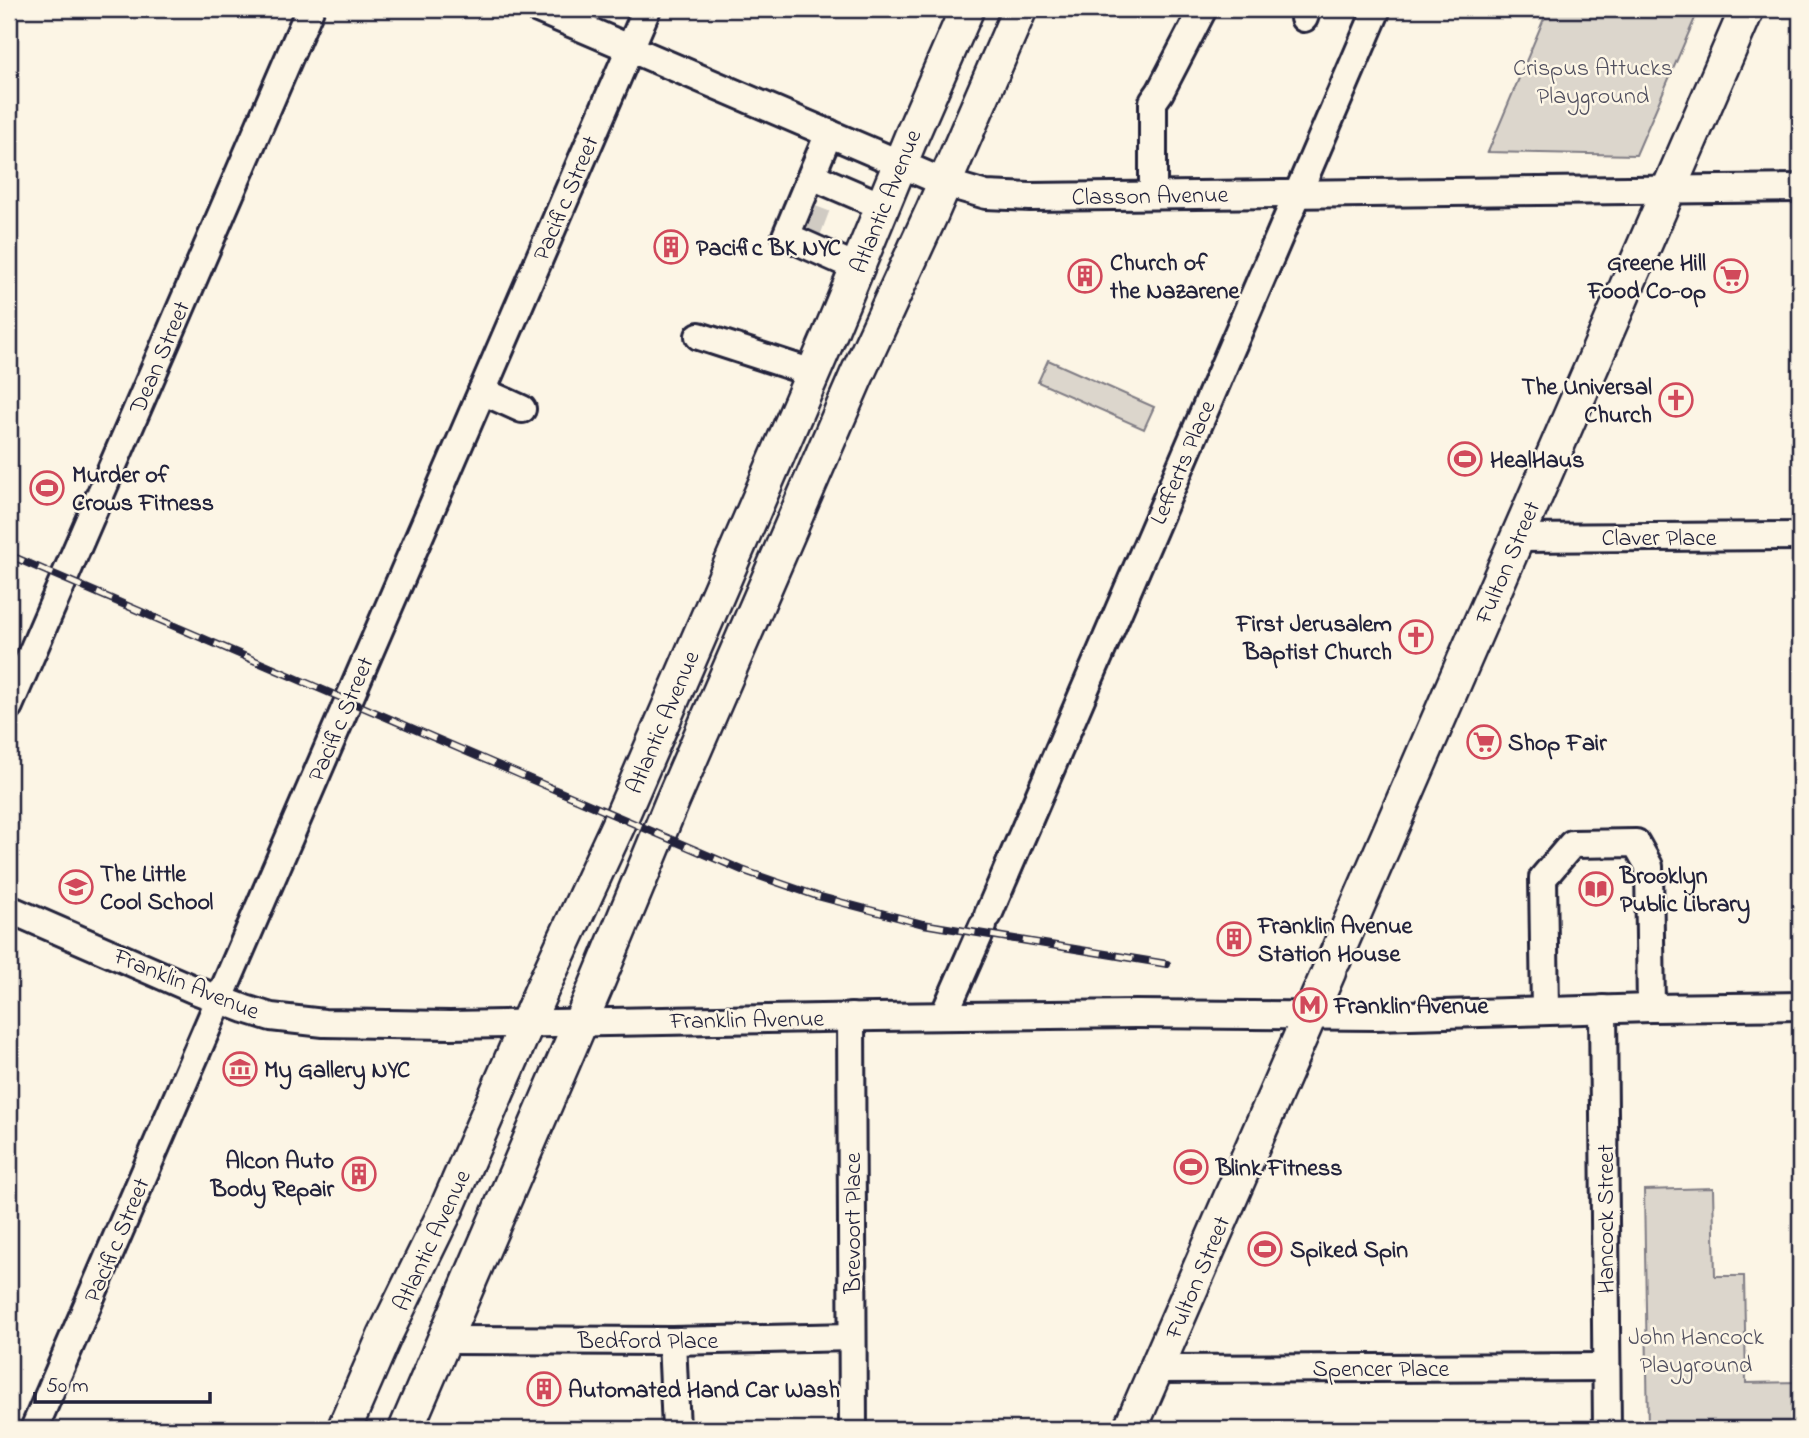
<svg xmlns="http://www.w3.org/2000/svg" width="1809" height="1438" font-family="'Indie Flower',sans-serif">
  <rect width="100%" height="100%" fill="#fcf5e5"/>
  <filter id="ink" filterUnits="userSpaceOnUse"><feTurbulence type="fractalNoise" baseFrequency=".0143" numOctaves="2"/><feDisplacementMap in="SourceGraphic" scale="14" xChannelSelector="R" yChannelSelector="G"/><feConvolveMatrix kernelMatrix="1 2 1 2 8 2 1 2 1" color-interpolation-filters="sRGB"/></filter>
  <g filter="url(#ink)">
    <!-- green -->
    <g fill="#dcd6cc" stroke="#7f7c84" stroke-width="2">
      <path d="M1548,9H1699L1636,155L1488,152Z"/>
      <path d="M1048,360L1154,407L1144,429L1038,382Z"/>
      <path d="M1713,1188L1715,1276H1744L1746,1383L1800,1382V1429H1648L1644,1190Z"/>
    </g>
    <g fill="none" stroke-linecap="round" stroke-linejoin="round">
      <!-- minor-tunnel -->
      <path stroke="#d0cbc3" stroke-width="26" stroke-dasharray="26 13" stroke-linecap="butt" d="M808,231L823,191"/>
      <defs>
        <g id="minor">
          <path d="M538,9L945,183L986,195L1030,197L1800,188"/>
          <path d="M1304,18L1307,9"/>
          <path d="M829,133L786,236L858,268"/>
          <path d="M812,176L882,206"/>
          <path d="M1153,195V102L1160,92L1203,9"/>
          <path d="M699,336L813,373"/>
          <path d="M482,391L522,409"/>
          <path d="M1517,538L1800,536"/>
          <path d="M9,706L310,9"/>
          <path d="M9,909L195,990L245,1009L271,1017L324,1023L450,1025L875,1017L1136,1014L1374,1016L1651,1008L1800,1006"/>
          <path d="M988,915L1377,9"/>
          <path d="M1603,1009L1607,1429"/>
          <path d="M1545,1010L1543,878L1572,844L1636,843L1649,866L1651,1008"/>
          <path d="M944,1015L983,926"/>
          <path d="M851,1017L853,1429"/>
          <path d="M444,1340L672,1341L852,1337"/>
          <path d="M672,1341L676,1429"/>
          <path d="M1157,1369L1606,1367"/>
          <path d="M34,1429L647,9"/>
        </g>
        <g id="major">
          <path d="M1334,960L1747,9"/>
          <path d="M344,1429L385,1335L446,1210L542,989L618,825L827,341L912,135L967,9"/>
          <path d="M406,1429L596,986L672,802L856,377L932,212L1020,9"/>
          <path d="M1130,1429L1329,971"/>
        </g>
      </defs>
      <!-- minor casing -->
      <use href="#minor" stroke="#22223b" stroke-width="32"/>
      <!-- major casing -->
      <use href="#major" stroke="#22223b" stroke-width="38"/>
      <!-- minor -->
      <use href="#minor" stroke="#fcf5e5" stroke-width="26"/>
      <!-- major -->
      <use href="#major" stroke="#fcf5e5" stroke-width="33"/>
      <defs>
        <path id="rail" d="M9,555L742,870L817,896L923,924L1167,964"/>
      </defs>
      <!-- rail casing -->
      <use href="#rail" stroke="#22223b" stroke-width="8"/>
      <!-- rail -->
      <use href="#rail" stroke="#fcf5e5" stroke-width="5" stroke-dasharray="16" stroke-linecap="butt"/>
    </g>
  </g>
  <!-- icons -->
  <defs>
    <symbol id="building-ring" viewBox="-11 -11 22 22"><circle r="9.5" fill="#fcf5e5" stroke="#d1495b" stroke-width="1.5"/><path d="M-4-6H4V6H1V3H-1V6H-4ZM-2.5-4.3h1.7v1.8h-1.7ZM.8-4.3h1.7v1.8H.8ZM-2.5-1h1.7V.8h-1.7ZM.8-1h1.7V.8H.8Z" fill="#d1495b"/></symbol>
    <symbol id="supermarket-ring" viewBox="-11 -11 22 22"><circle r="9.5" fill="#fcf5e5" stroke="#d1495b" stroke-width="1.5"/><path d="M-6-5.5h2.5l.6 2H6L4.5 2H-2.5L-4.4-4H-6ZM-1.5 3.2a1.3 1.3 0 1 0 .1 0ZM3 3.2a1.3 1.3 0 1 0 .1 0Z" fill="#d1495b"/></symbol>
    <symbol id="church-ring" viewBox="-11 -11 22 22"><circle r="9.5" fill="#fcf5e5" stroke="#d1495b" stroke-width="1.5"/><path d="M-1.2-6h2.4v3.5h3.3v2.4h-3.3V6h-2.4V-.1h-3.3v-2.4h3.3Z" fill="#d1495b"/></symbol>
    <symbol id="stadium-ring" viewBox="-11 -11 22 22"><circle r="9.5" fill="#fcf5e5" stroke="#d1495b" stroke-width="1.5"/><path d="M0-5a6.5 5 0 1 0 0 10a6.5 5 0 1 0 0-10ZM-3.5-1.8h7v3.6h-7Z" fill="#d1495b"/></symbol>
    <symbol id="school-ring" viewBox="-11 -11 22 22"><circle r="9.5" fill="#fcf5e5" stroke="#d1495b" stroke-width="1.5"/><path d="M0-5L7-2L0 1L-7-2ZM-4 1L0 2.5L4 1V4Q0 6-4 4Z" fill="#d1495b"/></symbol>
    <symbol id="library-ring" viewBox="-11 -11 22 22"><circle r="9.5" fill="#fcf5e5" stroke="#d1495b" stroke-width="1.5"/><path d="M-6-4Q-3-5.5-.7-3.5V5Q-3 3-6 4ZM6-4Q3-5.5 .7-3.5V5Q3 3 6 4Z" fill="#d1495b"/></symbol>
    <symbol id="metro-ring" viewBox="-11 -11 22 22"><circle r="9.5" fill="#fcf5e5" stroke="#d1495b" stroke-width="1.5"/><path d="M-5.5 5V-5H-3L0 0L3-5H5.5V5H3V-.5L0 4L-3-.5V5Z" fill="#d1495b"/></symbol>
    <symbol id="museum-ring" viewBox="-11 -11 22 22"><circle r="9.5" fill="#fcf5e5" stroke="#d1495b" stroke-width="1.5"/><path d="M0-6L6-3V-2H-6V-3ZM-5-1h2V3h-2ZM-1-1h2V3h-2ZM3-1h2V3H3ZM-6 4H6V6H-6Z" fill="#d1495b"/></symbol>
  </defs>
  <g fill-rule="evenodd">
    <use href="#building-ring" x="652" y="228" width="38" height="38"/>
    <use href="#building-ring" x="1066" y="257" width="38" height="38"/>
    <use href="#supermarket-ring" x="1712" y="257" width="38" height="38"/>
    <use href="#church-ring" x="1657" y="381" width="38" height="38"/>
    <use href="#stadium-ring" x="1446" y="440" width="38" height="38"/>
    <use href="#stadium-ring" x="28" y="469" width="38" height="38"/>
    <use href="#church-ring" x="1397" y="618" width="38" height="38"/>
    <use href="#supermarket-ring" x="1465" y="723" width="38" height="38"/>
    <use href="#school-ring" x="57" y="868" width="38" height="38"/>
    <use href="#library-ring" x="1577" y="870" width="38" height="38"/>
    <use href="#building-ring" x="1215" y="920" width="38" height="38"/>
    <use href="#metro-ring" x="1291" y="986" width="38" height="38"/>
    <use href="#museum-ring" x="221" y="1050" width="38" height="38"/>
    <use href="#stadium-ring" x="1172" y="1148" width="38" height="38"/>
    <use href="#building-ring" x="340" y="1155" width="38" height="38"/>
    <use href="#stadium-ring" x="1246" y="1230" width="38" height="38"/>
    <use href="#building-ring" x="525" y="1370" width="38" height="38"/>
  </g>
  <g text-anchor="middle" stroke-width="5" stroke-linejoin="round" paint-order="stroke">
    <!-- park labels -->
    <g font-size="24" fill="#504f5f" stroke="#fcf5e5">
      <text x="1593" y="75">Crispus Attucks<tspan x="1593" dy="28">Playground</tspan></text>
      <text x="1696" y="1344">John Hancock<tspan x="1696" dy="28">Playground</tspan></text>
    </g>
    <!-- street labels -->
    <g font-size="24" fill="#22223b" stroke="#fcf5e5">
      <text transform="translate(1150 195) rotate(-1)" y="8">Classon Avenue</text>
      <text transform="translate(565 198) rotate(-67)" y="8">Pacific Street</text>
      <text transform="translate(885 201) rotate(-68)" y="8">Atlantic Avenue</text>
      <text transform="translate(159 357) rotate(-67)" y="8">Dean Street</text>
      <text transform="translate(1182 462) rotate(-67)" y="8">Lefferts Place</text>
      <text x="1659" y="545">Claver Place</text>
      <text transform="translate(1507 562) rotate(-67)" y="8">Fulton Street</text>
      <text transform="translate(340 719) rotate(-67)" y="8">Pacific Street</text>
      <text transform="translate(662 722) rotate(-67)" y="8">Atlantic Avenue</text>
      <text transform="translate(187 983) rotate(22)" y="8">Franklin Avenue</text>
      <text transform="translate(747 1019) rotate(-1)" y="8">Franklin Avenue</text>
      <text transform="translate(1605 1219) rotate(-90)" y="8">Hancock Street</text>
      <text transform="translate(852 1223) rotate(-90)" y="8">Brevoort Place</text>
      <text transform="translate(116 1240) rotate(-67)" y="8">Pacific Street</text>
      <text transform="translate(431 1240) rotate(-65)" y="8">Atlantic Avenue</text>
      <text transform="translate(1197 1277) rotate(-67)" y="8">Fulton Street</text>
      <text x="648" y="1348">Bedford Place</text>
      <text x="1381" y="1376">Spencer Place</text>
    </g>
    <!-- poi labels -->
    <g font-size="24" font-weight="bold" fill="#22223b" stroke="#fcf5e5" text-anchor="start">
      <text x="696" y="255">Pacific BK NYC</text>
      <text x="1110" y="270">Church of<tspan x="1110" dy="28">the Nazarene</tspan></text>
      <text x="1706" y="270" text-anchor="end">Greene Hill<tspan x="1706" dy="28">Food Co-op</tspan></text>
      <text x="1652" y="394" text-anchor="end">The Universal<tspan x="1652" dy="28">Church</tspan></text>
      <text x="1490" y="467">HealHaus</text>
      <text x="72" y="482">Murder of<tspan x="72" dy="28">Crows Fitness</tspan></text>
      <text x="1392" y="631" text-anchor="end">First Jerusalem<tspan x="1392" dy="28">Baptist Church</tspan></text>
      <text x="1508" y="750">Shop Fair</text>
      <text x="100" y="881">The Little<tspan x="100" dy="28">Cool School</tspan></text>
      <text x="1620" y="883">Brooklyn<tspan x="1620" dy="28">Public Library</tspan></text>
      <text x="1258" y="933">Franklin Avenue<tspan x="1258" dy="28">Station House</tspan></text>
      <text x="1334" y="1013">Franklin Avenue</text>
      <text x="264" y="1077">My Gallery NYC</text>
      <text x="334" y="1168" text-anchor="end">Alcon Auto<tspan x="334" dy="28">Body Repair</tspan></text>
      <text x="1216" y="1175">Blink Fitness</text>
      <text x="1290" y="1257">Spiked Spin</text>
      <text x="568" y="1397">Automated Hand Car Wash</text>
    </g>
  </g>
  <!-- margin -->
  <rect width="1809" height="1438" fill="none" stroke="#fcf5e5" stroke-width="35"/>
  <rect x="18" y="18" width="1774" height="1403" fill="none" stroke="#22223b" stroke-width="2.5" filter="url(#ink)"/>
  <!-- scale -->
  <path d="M35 1392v10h175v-10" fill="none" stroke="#22223b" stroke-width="3.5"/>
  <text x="46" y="1392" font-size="21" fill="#22223b" stroke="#fcf5e5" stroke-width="5" paint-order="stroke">50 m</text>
</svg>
